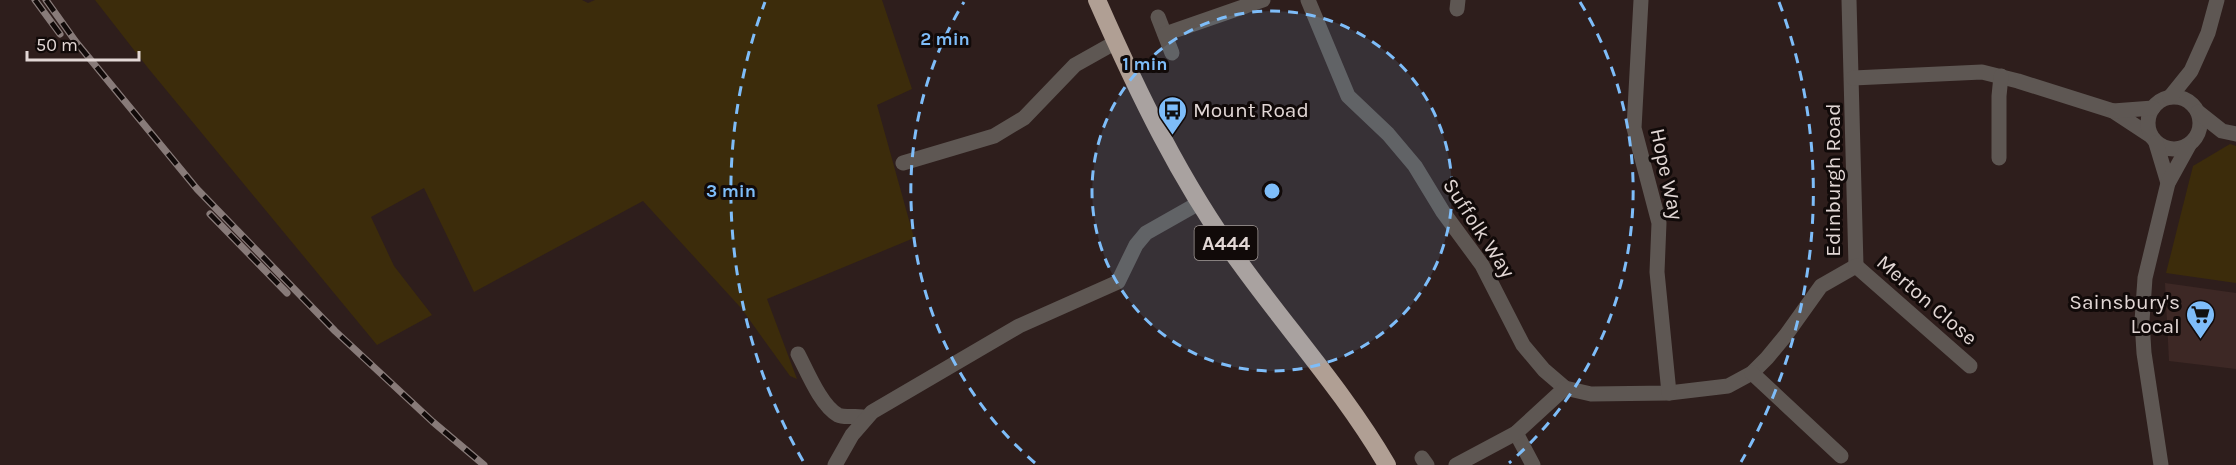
<svg xmlns="http://www.w3.org/2000/svg" width="2236" height="465" font-family="Karla,sans-serif">
  <rect width="100%" height="100%" fill="#2e1e1c"/>
  <!-- built -->
  <path fill="#3d2825" d="M2165,283L2236,293V369L2169,361Z"/>
  <!-- green -->
  <g fill="#3c2c0b">
    <path d="M95,0H582L588,3L595,0H882L912,89L877,105L914,238L767,299L797,379L790,376L741,308L643,201L474,292L424,188L371,217L394,266L432,315L377,345L148,68Z"/>
    <path d="M2230,144L2236,146V283L2166,273L2193,166Z"/>
  </g>
  <g fill="none" stroke-linecap="round" stroke-linejoin="round">
    <!-- minor -->
    <g stroke="#5e5753" stroke-width="15">
      <path d="M1308,0L1348,96L1388,134L1415,166L1443,212L1482,265L1523,345L1544,370L1565,388L1591,394L1669,393L1728,386L1752,373L1767,358L1786,335L1821,286L1856,266"/>
      <path d="M1641,0L1634,128L1659,223L1657,272L1669,393"/>
      <path d="M1849,0L1856,266"/>
      <path d="M1457,9L1458,0"/>
      <path d="M1158,17L1172,53"/>
      <path d="M1165,34L1263,0"/>
      <path d="M1853,78L1982,72L2018,81L2113,111L2151,136"/>
      <circle cx="2174" cy="123" r="26"/>
      <path d="M2170,97L2191,71L2208,33L2217,0"/>
      <path d="M2113,111L2153,108"/>
      <path d="M2198,112L2222,131L2236,134"/>
      <path d="M2156,143L2168,183"/>
      <path d="M1999,158V96L2001,76"/>
      <path d="M903,163L994,136L1024,118L1075,65L1116,42"/>
      <path d="M1856,266L1970,366"/>
      <path d="M798,354C807,371 821,406 838,415C846,419 857,414 866,418"/>
      <path d="M1752,373L1841,456"/>
      <path d="M1516,433L1533,465"/>
      <path d="M1422,458L1427,465"/>
      <path d="M835,465L852,435L872,412L1019,326L1118,282L1136,245L1146,233L1199,203"/>
      <path d="M1456,465L1516,433L1565,388"/>
      <path d="M2161,465L2144,353L2142,321L2145,278L2168,183L2189,145"/>
    </g>
    <!-- highway -->
    <path stroke="#b09f94" stroke-width="18" d="M1097,0C1137,91 1181,183 1240,263C1289,331 1345,393 1387,465"/>
    <defs>
      <g id="rail">
        <path d="M35,0L60,34"/>
        <path d="M46,0L76,42L197,189L335,331L433,422L484,465"/>
        <path d="M210,214L287,293"/>
      </g>
    </defs>
    <!-- rail casing -->
    <use href="#rail" stroke="#887b79" stroke-width="7"/>
    <!-- rail -->
    <use href="#rail" stroke="#110a09" stroke-width="4.5" stroke-dasharray="14" stroke-linecap="butt"/>
  </g>
  <!-- distance rings -->
  <circle cx="1272" cy="191" r="180" fill="#7ebdf9" fill-opacity=".12"/>
  <g fill="none" stroke="#7ebdf9" stroke-width="3" stroke-dasharray="10 8">
    <circle cx="1272" cy="191" r="180"/>
    <path d="M1035 463A361 361 0 0 1 964 2M1580 2A361 361 0 0 1 1509 463"/>
    <path d="M803 461A541 541 0 0 1 765 2M1779 2A541 541 0 0 1 1741 462"/>
  </g>
  <!-- icons -->
  <defs>
    <symbol id="bus-pin" viewBox="-11 -11 22 30"><path d="M0 17L-7.5 6A9.5 9.5 0 1 1 7.5 6Z" fill="#7ebdf9" stroke="#110a09"/><path d="M-5-6H5V4H4V6H2V4H-2V6H-4V4H-5ZM-3.5-4V0h7V-4ZM-3.5 1.2v1.5H-2V1.2ZM2 1.2v1.5H3.5V1.2Z" fill="#111"/></symbol>
    <symbol id="supermarket-pin" viewBox="-11 -11 22 30"><path d="M0 17L-7.5 6A9.5 9.5 0 1 1 7.5 6Z" fill="#7ebdf9" stroke="#110a09"/><path d="M-6-5.5h2.5l.6 2H6L4.5 2H-2.5L-4.4-4H-6ZM-1.5 3.2a1.3 1.3 0 1 0 .1 0ZM3 3.2a1.3 1.3 0 1 0 .1 0Z" fill="#111"/></symbol>
  </defs>
  <g fill-rule="evenodd">
    <use href="#bus-pin" x="1156" y="94" width="33" height="45"/>
    <use href="#supermarket-pin" x="2184" y="298" width="33" height="45"/>
  </g>
  <g text-anchor="middle" stroke-width="6" stroke-linejoin="round" paint-order="stroke">
    <!-- shield labels -->
    <rect fill="#110a09" stroke="#a39a98" stroke-width="1.5" x="1194.5" y="226" width="63" height="34" rx="4.5"/>
    <g font-size="20" font-weight="bold" fill="#e2d7d5">
      <text x="1226" y="250">A444</text>
    </g>
    <!-- poi labels -->
    <g font-size="21" fill="#e2d7d5" stroke="#110a09" text-anchor="start">
      <text x="1193" y="117">Mount Road</text>
      <text x="2180" y="309" text-anchor="end">Sainsbury's<tspan x="2180" dy="24">Local</tspan></text>
    </g>
    <!-- street labels -->
    <g font-size="21" fill="#e2d7d5" stroke="#110a09">
      <text transform="translate(1667 174) rotate(78)" y="7">Hope Way</text>
      <text transform="translate(1833 180) rotate(-90)" y="7">Edinburgh Road</text>
      <text transform="translate(1479 228) rotate(57)" y="7">Suffolk Way</text>
      <text transform="translate(1927 300) rotate(41)" y="7">Merton Close</text>
    </g>
  </g>
  <circle cx="1272" cy="191" r="9" fill="#7ebdf9" stroke="#110a09" stroke-width="3"/>
  <g font-size="18" text-anchor="middle" font-weight="bold" fill="#7ebdf9" stroke="#110a09" stroke-width="6" stroke-linejoin="round" paint-order="stroke">
    <text x="945" y="45">2 min</text>
    <text x="1145" y="70">1 min</text>
    <text x="731" y="197">3 min</text>
  </g>
  <!-- scale -->
  <path d="M27 51v9h112v-9" fill="none" stroke="#e2d7d5" stroke-width="3"/>
  <text x="36" y="51" font-size="18" fill="#e2d7d5" stroke="#110a09" stroke-width="4.5" paint-order="stroke">50 m</text>
</svg>
